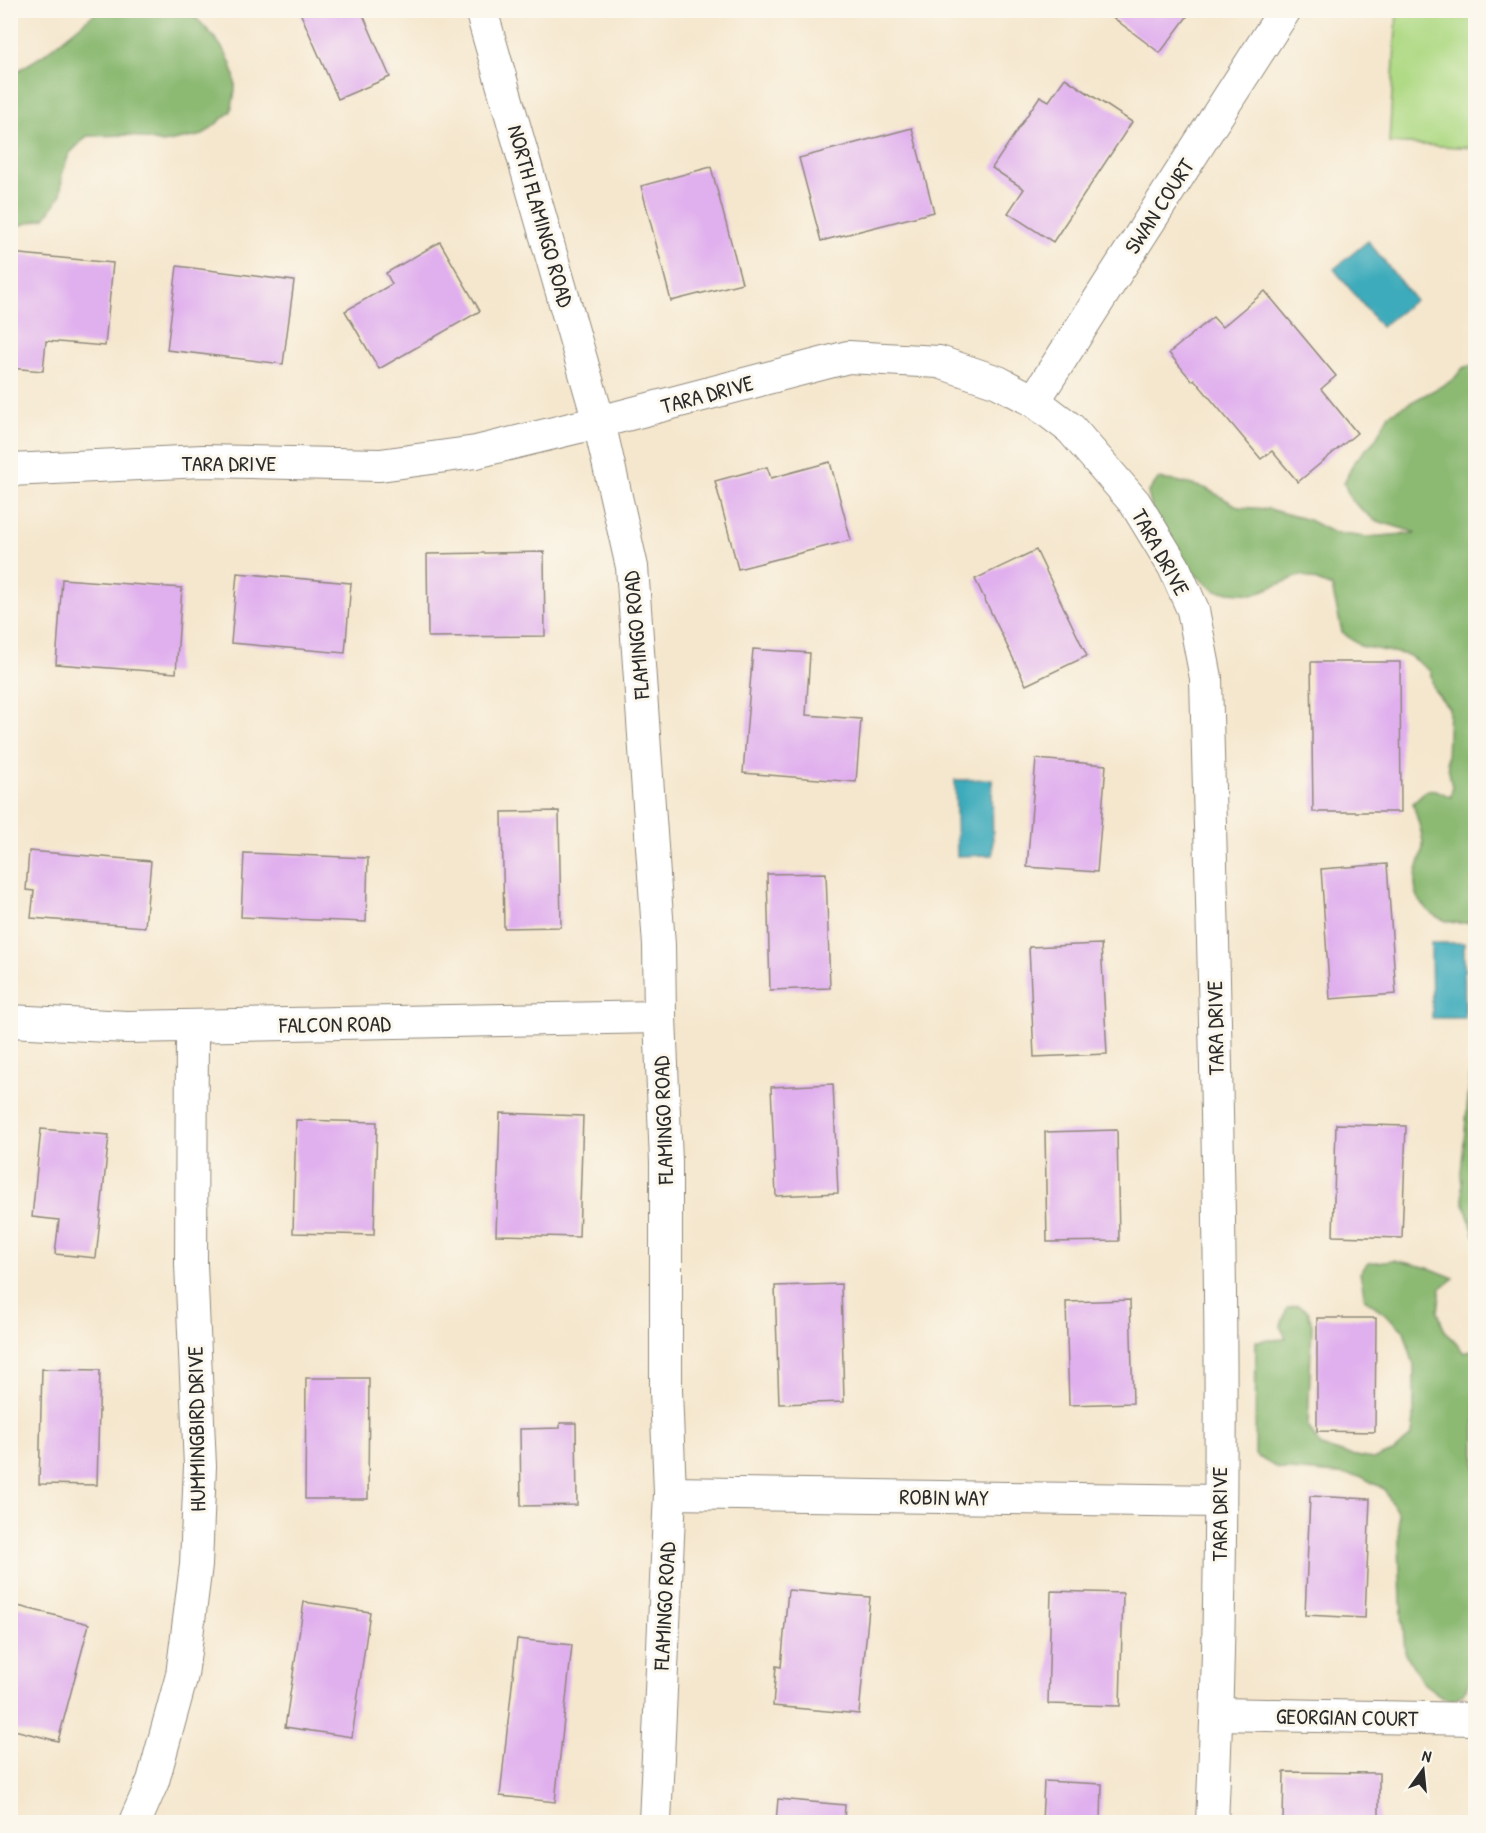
<svg xmlns="http://www.w3.org/2000/svg" width="1486" height="1833" font-family="'Patrick Hand',sans-serif">
  <rect width="100%" height="100%" fill="#fbf7ec"/>
  <filter id="ink" filterUnits="userSpaceOnUse"><feTurbulence type="fractalNoise" baseFrequency=".0167" numOctaves="2"/><feDisplacementMap in="SourceGraphic" scale="12" xChannelSelector="R" yChannelSelector="G"/><feConvolveMatrix kernelMatrix="1 2 1 2 8 2 1 2 1" color-interpolation-filters="sRGB"/></filter>
  <filter id="wash" filterUnits="userSpaceOnUse"><feTurbulence type="fractalNoise" baseFrequency=".008" numOctaves="4" result="noise"/><feDisplacementMap in="SourceGraphic" scale="24" xChannelSelector="R" yChannelSelector="G"/><feGaussianBlur stdDeviation="1.35" result="paint"/><feColorMatrix in="noise" values="0 0 0 0 0 0 0 0 0 0 0 0 0 0 0 0 0 1.4 0 .05"/><feComposite in="paint" operator="in"/></filter>
  <g filter="url(#wash)">
    <rect width="100%" height="100%" fill="#f5e7ce"/>
    <!-- green -->
    <path fill="#b0da86" stroke="#6e8258" stroke-width="1.5" d="M1397,11H1475V148L1389,143Z"/>
    <!-- forest -->
    <g fill="#8cba73" stroke="#5c724f" stroke-width="1.5">
      <path d="M98,11L186,10L190,12C209,31 234,54 235,83C236,91 233,102 231,111L203,135L163,143L129,135L87,136L69,154L62,174L61,195L45,218L11,228V75L42,56Z"/>
      <path d="M1475,364V921C1449,928 1418,914 1415,885C1414,872 1423,858 1423,844C1422,829 1416,817 1413,803C1430,784 1431,788 1451,797L1452,787L1447,761L1449,708L1434,690L1430,671L1408,655L1360,646L1342,632L1332,587L1302,575L1254,594L1216,591L1175,558L1155,521L1148,493L1158,479L1176,481L1205,488L1239,507L1268,509L1309,520L1334,533L1367,537L1417,533L1374,520L1351,500L1344,483L1354,462L1375,440L1389,414L1453,380L1463,368Z"/>
      <path d="M1475,1052H1476L1475,1237L1463,1200L1461,1173L1470,1078Z"/>
      <path d="M1394,1260L1429,1268L1454,1278L1441,1288L1438,1312L1444,1329L1464,1353L1474,1349L1475,1345V1669L1464,1693L1453,1700L1442,1697L1422,1682L1405,1652L1401,1602L1398,1514L1384,1489L1360,1476L1279,1469L1255,1455L1256,1341L1286,1339L1281,1326L1287,1308L1297,1305L1308,1311L1312,1325L1308,1426L1320,1446L1345,1454L1373,1459L1393,1452L1412,1435L1414,1418V1366L1404,1331L1384,1313L1365,1299L1360,1273L1368,1263Z"/>
    </g>
    <!-- water -->
    <g fill="#3dabbb" stroke="#346b73" stroke-width="1.5">
      <path d="M1368,241L1415,300L1381,327L1334,269Z"/>
      <path d="M992,779L993,855L957,856L955,780Z"/>
      <path d="M1431,943H1464L1465,1018H1432Z"/>
    </g>
    <g id="blocks">
      <!-- building -->
      <g fill="#e0afee">
        <path d="M299,10H361L390,77L338,99Z"/>
        <path d="M1103,10H1192L1160,53Z"/>
        <path d="M1065,78L1132,122L1053,242L1008,213L1024,189L992,168L1040,96L1049,101Z"/>
        <path d="M912,128L934,212L821,241L799,158Z"/>
        <path d="M711,167L742,283L671,301L641,186Z"/>
        <path d="M440,242L480,311L379,369L345,311L392,284L386,273Z"/>
        <path d="M10,253L113,263L105,346L46,341L43,371L10,368Z"/>
        <path d="M177,266L294,281L283,364L167,350Z"/>
        <path d="M1265,291L1336,376L1321,389L1357,433L1298,482L1272,451L1261,459L1194,379L1192,381L1169,353L1213,317L1222,327Z"/>
        <path d="M830,462L851,540L738,569L715,481L767,467L771,478Z"/>
        <path d="M1036,550L1087,656L1026,685L975,579Z"/>
        <path d="M544,552L545,636L428,637L427,554Z"/>
        <path d="M237,573L351,583L345,653L231,643Z"/>
        <path d="M62,579L182,588L176,673L56,664Z"/>
        <path d="M753,649L810,653L806,715L861,719L856,782L743,773Z"/>
        <path d="M1311,662H1400L1401,812H1313Z"/>
        <path d="M1036,759L1106,765L1097,872L1027,867Z"/>
        <path d="M559,811L561,927L504,928L502,812Z"/>
        <path d="M29,851L151,861L145,927L31,918L34,891L26,890Z"/>
        <path d="M244,853L368,858L366,922L241,917Z"/>
        <path d="M1387,864L1396,994L1330,999L1321,869Z"/>
        <path d="M826,873L830,988L770,990L767,874Z"/>
        <path d="M1101,944L1107,1054L1034,1057L1029,947Z"/>
        <path d="M833,1084L838,1193L776,1196L771,1087Z"/>
        <path d="M500,1113L583,1116L579,1237L496,1235Z"/>
        <path d="M296,1120L377,1122L374,1235L293,1233Z"/>
        <path d="M1336,1124L1406,1126L1402,1238L1333,1236Z"/>
        <path d="M41,1129L109,1135L96,1258L55,1254L59,1220L32,1217Z"/>
        <path d="M1117,1130L1119,1241L1047,1242L1045,1132Z"/>
        <path d="M841,1284L844,1402L779,1404L775,1286Z"/>
        <path d="M1130,1300L1133,1403L1069,1405L1066,1302Z"/>
        <path d="M1317,1318H1376L1375,1432L1317,1431Z"/>
        <path d="M42,1369L100,1370L97,1485L39,1484Z"/>
        <path d="M306,1378H369L368,1499H305Z"/>
        <path d="M560,1423H576L577,1505L521,1506L520,1429L560,1428Z"/>
        <path d="M1310,1496L1370,1499L1365,1618L1305,1615Z"/>
        <path d="M788,1590L870,1597L859,1714L773,1706L776,1666L781,1667Z"/>
        <path d="M1051,1591L1123,1593L1120,1706L1048,1704Z"/>
        <path d="M304,1602L370,1612L352,1737L285,1727Z"/>
        <path d="M10,1604L89,1624L58,1741L10,1729Z"/>
        <path d="M517,1639L572,1645L555,1802L500,1796Z"/>
        <path d="M1284,1772L1379,1773V1822H1283Z"/>
        <path d="M1044,1781L1102,1784L1101,1822H1042Z"/>
        <path d="M778,1799L845,1805L844,1822H776Z"/>
      </g>
    </g>
  </g>
  <g filter="url(#ink)">
    <use href="#blocks" fill-opacity="0" stroke="#90897c" stroke-width="1.5"/>
    <g fill="none" stroke-linecap="round" stroke-linejoin="round">
      <defs>
        <g id="street">
          <path d="M481,10L599,422L632,567L659,945L660,1017L666,1162V1390L670,1493L655,1822"/>
          <path d="M1034,401L1285,10"/>
          <path d="M10,470L203,461L380,465L476,452L599,422L848,357L939,362L998,382L1034,401L1071,429L1135,503L1174,567L1193,610L1206,678C1216,1059 1230,1441 1212,1822"/>
          <path d="M10,1021L127,1027L660,1017"/>
          <path d="M670,1493L1219,1501"/>
          <path d="M1218,1714L1476,1719"/>
          <path d="M135,1822L153,1781L182,1675L196,1565L200,1466L191,1264L192,1027"/>
        </g>
      </defs>
      <!-- street casing -->
      <use href="#street" stroke="#90897c" stroke-width="34"/>
      <!-- street -->
      <use href="#street" stroke="#fff" stroke-width="32"/>
    </g>
  </g>
  <g text-anchor="middle" stroke-width="6" stroke-linejoin="round" paint-order="stroke">
    <!-- street labels -->
    <g font-size="22" fill="#2b2b2b" stroke="#fbf7ec">
      <text transform="translate(1159 206) rotate(-57)" y="8">SWAN COURT</text>
      <text transform="translate(541 216) rotate(74)" y="8">NORTH FLAMINGO ROAD</text>
      <text transform="translate(707 394) rotate(-15)" y="8">TARA DRIVE</text>
      <text x="229" y="471">TARA DRIVE</text>
      <text transform="translate(1161 552) rotate(61)" y="8">TARA DRIVE</text>
      <text transform="translate(636 635) rotate(-95)" y="8">FLAMINGO ROAD</text>
      <text transform="translate(335 1024) rotate(-1)" y="8">FALCON ROAD</text>
      <text transform="translate(1215 1028) rotate(-91)" y="8">TARA DRIVE</text>
      <text transform="translate(663 1120) rotate(-92)" y="8">FLAMINGO ROAD</text>
      <text transform="translate(196 1429) rotate(-91)" y="8">HUMMINGBIRD DRIVE</text>
      <text transform="translate(944 1497) rotate(1)" y="8">ROBIN WAY</text>
      <text transform="translate(1219 1514) rotate(-90)" y="8">TARA DRIVE</text>
      <text transform="translate(664 1606) rotate(-87)" y="8">FLAMINGO ROAD</text>
      <text transform="translate(1347 1717) rotate(1)" y="8">GEORGIAN COURT</text>
    </g>
  </g>
  <!-- margin -->
  <rect width="1486" height="1833" fill="none" stroke="#fbf7ec" stroke-width="36"/>
  <!-- north arrow -->
  <g transform="translate(1423 1770) rotate(15)" stroke="#fbf7ec" stroke-width="4.5" paint-order="stroke">
  <path d="M0-4.5L10 22L0 15L-10 22Z" fill="#2b2b2b"/>
  <text y="-9" font-size="16" font-weight="bold" text-anchor="middle" fill="#2b2b2b">N</text>
  </g>
</svg>
